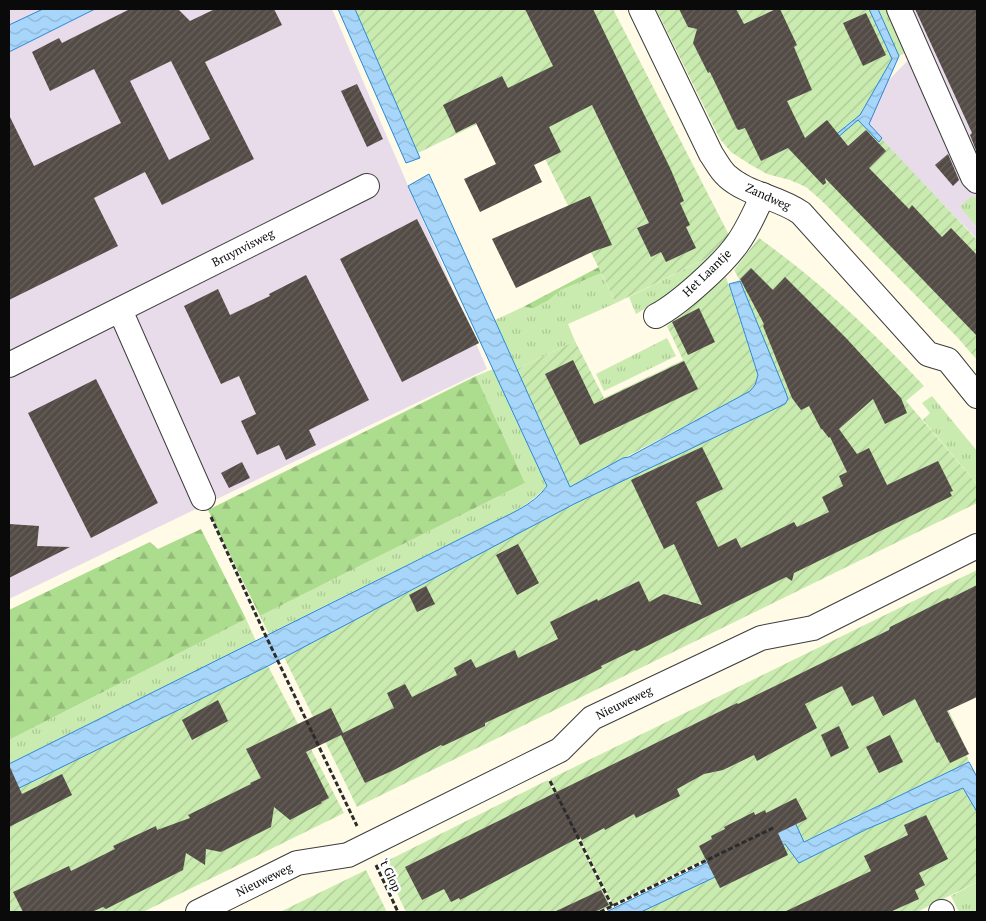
<svg xmlns="http://www.w3.org/2000/svg" width="986" height="921" font-family="'PT Serif',serif">
  <defs>
    <pattern id="grass-tufts" width="24" height="20" patternUnits="userSpaceOnUse" patternTransform="scale(1.25)"><rect width="24" height="20" fill="#caebaf"/><path d="M3 7l-1-3M5 7V3M7 7l1-3M15 17l-1-3M17 17v-4M19 17l1-3" fill="none" stroke="#acc895"/></pattern>
    <pattern id="forest-firs" width="22" height="20" patternUnits="userSpaceOnUse" patternTransform="scale(1.25)"><rect width="22" height="20" fill="#acdc8d"/><path d="M5 1l3.5 6h-7zM16 11l3.5 6h-7z" fill="#93bb78"/></pattern>
    <pattern id="garden-furrows" width="10" height="10" patternUnits="userSpaceOnUse" patternTransform="scale(1.25)"><rect width="10" height="10" fill="#caebaf"/><path d="M-1 1l2-2M0 10L10 0M9 11l2-2" fill="none" stroke="#acc895"/></pattern>
    <pattern id="water-waves" width="16" height="10" patternUnits="userSpaceOnUse" patternTransform="scale(1.25)"><rect width="16" height="10" fill="#a7d6fa"/><path d="M0 5q4-4 8 0t8 0" fill="none" stroke="#8eb6d5"/></pattern>
    <pattern id="building-hatch" width="6" height="6" patternUnits="userSpaceOnUse" patternTransform="scale(1.25)"><rect width="6" height="6" fill="#534b45"/><path d="M-1 1l2-2M0 6l6-6M5 7l2-2" fill="none" stroke="#67605c"/></pattern>
  </defs>
  <rect width="100%" height="100%" fill="#fffbe6"/>
  <!-- industrial -->
  <g fill="#e9dcea">
    <path d="M9,9H332L487,369L9,599Z"/>
    <path d="M895,9H977V239L856,114L915,53Z"/>
  </g>
  <!-- grass -->
  <g fill="url(#grass-tufts)">
    <path d="M878,9H895L921,84L905,53L899,56Z"/>
    <path d="M970,197H977V227L960,207Z"/>
    <path d="M713,255L714,257L663,298L636,314L629,297Z"/>
    <path d="M601,273L616,303L568,324L575,341L517,369L495,320L523,307L534,308L549,300L561,290Z"/>
    <path d="M667,338L676,356L604,391L596,374Z"/>
    <path d="M493,369L547,485C529,510 472,533 443,547C385,576 327,605 269,634L260,616L525,483L476,376Z"/>
    <path d="M932,396L977,451V484L923,420L930,413L922,403Z"/>
    <path d="M246,619L256,641L9,764V740Z"/>
    <path d="M977,882L976,912H959L951,896Z"/>
  </g>
  <!-- forest -->
  <g fill="url(#forest-firs)">
    <path d="M599,267L601,273L561,290L549,300L534,308L523,307Z"/>
    <path d="M476,376L525,483L260,616L208,510Z"/>
    <path d="M201,529L246,619L9,740V610L150,542L158,549Z"/>
  </g>
  <!-- garden -->
  <g fill="url(#garden-furrows)">
    <path d="M355,9H613L730,237L713,255L616,303L518,104L418,153Z"/>
    <path d="M656,9H870L892,59L860,116L977,240V360L958,338L821,200L806,187L790,180L767,174L751,165L731,152L720,139Z"/>
    <path d="M759,238C820,282 873,331 924,386L906,401L977,484V503L357,807L284,657L574,504L785,404L740,281L734,270Z"/>
    <path d="M726,277L758,375L755,385L750,391L570,487L517,369L575,341L604,398L683,360L667,326Z"/>
    <path d="M977,570V673L940,692L960,735L969,762L803,842L792,817L613,904L550,779Z"/>
    <path d="M268,666L344,813L143,912H9V793Z"/>
    <path d="M548,780L611,906L597,912H406L383,863Z"/>
    <path d="M964,788L977,812V882L917,912H641L786,843L799,862L867,829Z"/>
    <path d="M366,870L387,912H280Z"/>
  </g>
  <!-- water -->
  <g fill="url(#water-waves)" stroke="#2a88d5">
    <path d="M43,9H95L9,52V25Z"/>
    <path d="M338,9H355L420,158L406,163Z"/>
    <path d="M869,9H878L899,56L869,124L882,138L879,142L858,120L837,138L834,136L860,115L892,59Z"/>
    <path d="M429,174L570,487L623,458L629,457L750,391L755,385L758,375L729,284L740,281L786,393L788,399L785,404L574,504L268,666L9,793V764L486,526C507,515 533,506 547,486L408,186Z"/>
    <path d="M969,762L977,777V812L963,788L867,829L799,863L785,844L641,912H606L794,820L804,842Z"/>
  </g>
  <!-- building -->
  <g fill="url(#building-hatch)" fill-rule="evenodd">
    <path d="M130,9H178L190,21L215,9H274L282,25L205,62L254,159L162,205L145,172L94,198L118,246L9,300V115L34,166L121,123L94,69L50,91L32,52L59,38L62,43ZM171,61L210,139L169,160L130,81Z"/>
    <path d="M525,9H593L671,170L684,201L680,203L690,225L686,227L696,248L666,262L661,252L651,257L637,228L649,223L592,105L549,127L561,152L534,165L542,182L480,212L464,179L496,164L476,123L456,133L443,105L502,76L508,88L553,66Z"/>
    <path d="M679,9H736L744,24L776,9H780L797,45L794,47L812,90L787,101L805,138L827,120L848,146L866,130L886,151L869,168L909,209L912,205L942,237L951,228L977,255V336L825,178L826,183L823,185L788,148L761,161L745,128L739,130L737,129L710,72L708,73L693,43L697,29L688,27Z"/>
    <path d="M915,9H977V153L970,135L972,133Z"/>
    <path d="M866,13L886,55L863,66L843,23Z"/>
    <path d="M357,84L383,139L367,147L341,91Z"/>
    <path d="M948,154L959,180L953,186L935,165Z"/>
    <path d="M590,196L612,245L594,251L516,288L492,239Z"/>
    <path d="M417,219L479,343L402,382L340,259Z"/>
    <path d="M751,268L773,290L785,277L847,339L901,398L907,413L885,424L873,399L839,429L857,454L869,448L887,485L938,461L953,491L950,492L952,496L794,573L792,581L786,577L651,644L637,651L634,650L601,666L602,668L580,679L485,723V726L443,746L441,745L394,770L365,783L341,735L306,752L329,798L321,802L322,803L290,820L274,807L271,827L221,852L206,849L205,865L186,853L183,870L106,909L103,907L92,912H23L13,892L69,866L71,871L115,849L113,846L156,826L157,830L190,818L188,815L251,784L250,783L261,778L246,749L331,708L343,733L394,708L387,693L405,684L412,697L457,675L454,668L471,659L476,668L515,650L518,658L558,639L550,622L597,599L598,601L639,581L649,602L664,594L702,605L674,544L664,549L631,480L702,447L723,489L696,502L718,547L736,538L741,548L794,522L797,527L829,512L822,497L843,486L839,476L847,472L830,437L829,438L822,429H821L809,406L801,410L792,398L763,326L764,324L740,279Z"/>
    <path d="M306,275L369,400L309,430L316,445L286,460L279,445L257,455L241,421L256,414L239,376L221,384L184,306L218,289L230,315L270,296L269,294Z"/>
    <path d="M699,308L715,342L688,355L672,322Z"/>
    <path d="M573,360L594,404L684,361L698,389L580,445L545,374Z"/>
    <path d="M96,379L158,503L91,538L28,413Z"/>
    <path d="M242,462L250,478L229,488L221,473Z"/>
    <path d="M9,524L39,526L37,546L70,547L9,578Z"/>
    <path d="M518,544L539,583L517,595L496,555Z"/>
    <path d="M977,585V697L947,711L969,754L950,763L939,742L937,743L915,699L883,716L873,696L852,706L842,686L805,704L817,728L757,761L754,755L723,770L704,774L677,789L680,796L636,818L634,814L605,830L604,828L582,840L580,837L460,900L459,898L451,902L444,889L422,900L405,867L737,703L738,704L773,687L889,630L890,627L948,598L949,599Z"/>
    <path d="M426,586L435,604L417,612L409,595Z"/>
    <path d="M218,700L228,721L192,740L182,720Z"/>
    <path d="M839,726L849,748L831,757L821,735Z"/>
    <path d="M890,735L903,762L879,773L866,747Z"/>
    <path d="M9,765L22,794L62,774L72,795L9,827Z"/>
    <path d="M796,798L807,819L778,833L788,855L720,888L699,846L712,839L711,836L725,829L724,827L754,812L755,815L765,810L766,813Z"/>
    <path d="M926,815L948,859L919,873L925,885L915,890L919,899L890,912H784L871,871L864,856L908,835L904,825Z"/>
    <path d="M601,890L609,905L595,912H554Z"/>
  </g>
  <g fill="none" stroke-linecap="round" stroke-linejoin="round">
    <defs>
      <g id="minor">
        <path d="M641,9L711,154C716,161 720,170 727,176C748,195 779,197 801,213L928,354L948,360L977,396"/>
        <path d="M899,9L973,177L977,181"/>
        <path d="M120,310L203,498"/>
        <path d="M656,316C679,304 722,265 737,244C748,229 755,212 763,195"/>
        <path d="M9,365L367,186"/>
        <path d="M198,912L297,863L348,855L560,750L592,718L761,638L813,628L977,546"/>
        <path d="M941,912H942"/>
      </g>
    </defs>
    <!-- minor casing -->
    <use href="#minor" stroke="#3d3d3d" stroke-width="26"/>
    <!-- path -->
    <g stroke="#2c2c2c" stroke-width="3" stroke-dasharray="5 2.5" stroke-linecap="butt">
      <path d="M211,517L263,630L357,826"/>
      <path d="M550,781L612,906"/>
      <path d="M376,865L398,912"/>
      <path d="M600,912L775,827"/>
    </g>
    <!-- minor -->
    <use href="#minor" stroke="#fff" stroke-width="24"/>
  </g>
  <g text-anchor="middle" stroke-width="5" stroke-linejoin="round" paint-order="stroke">
    <!-- street labels -->
    <g font-size="12" fill="#0a0a0a" stroke="#fff">
      <text transform="translate(768 197) rotate(24)" y="4">Zandweg</text>
      <text transform="translate(243 248) rotate(-27)" y="4">Bruynvisweg</text>
      <text transform="translate(707 273) rotate(-44)" y="4">Het Laantje</text>
      <text transform="translate(624 703) rotate(-26)" y="4">Nieuweweg</text>
      <text transform="translate(390 875) rotate(65)" y="4">'t Glop</text>
      <text transform="translate(264 880) rotate(-26)" y="4">Nieuweweg</text>
    </g>
  </g>
  <!-- border -->
  <rect width="986" height="921" fill="none" stroke="#0a0a0a" stroke-width="20"/>
</svg>
